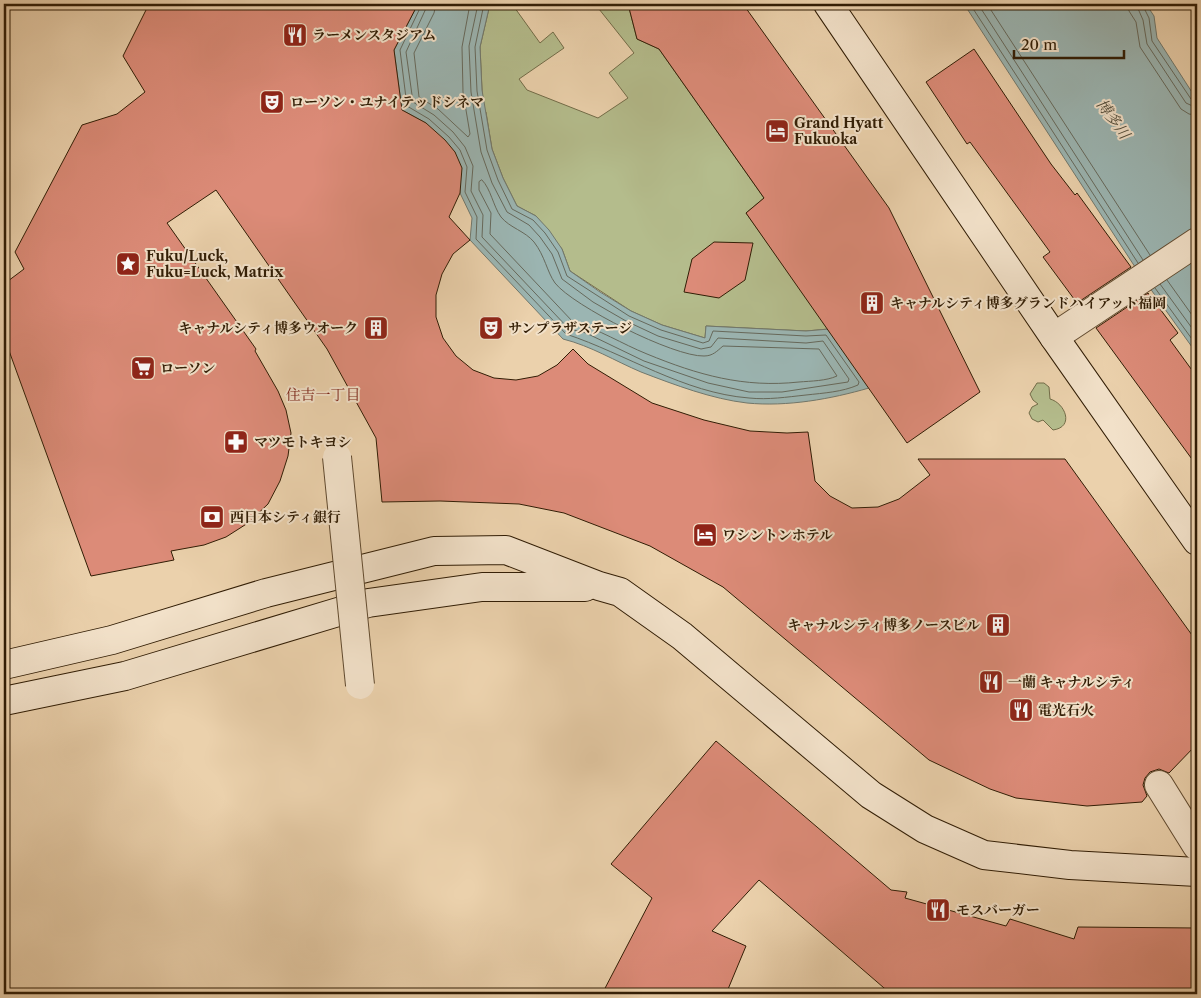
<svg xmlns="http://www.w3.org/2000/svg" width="1201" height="998" font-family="'Libre Caslon Text','Noto Serif JP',serif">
  <rect width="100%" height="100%" fill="#ebd1ac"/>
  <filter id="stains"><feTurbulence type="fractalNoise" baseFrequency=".004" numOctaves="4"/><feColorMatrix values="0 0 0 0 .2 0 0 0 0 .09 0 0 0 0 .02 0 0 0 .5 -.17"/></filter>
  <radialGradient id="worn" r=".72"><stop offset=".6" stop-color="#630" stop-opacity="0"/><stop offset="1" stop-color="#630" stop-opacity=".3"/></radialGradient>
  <!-- green -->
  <g fill="#b4bc8c" stroke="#726c48">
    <path d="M490,4H512L540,43L553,32L564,48L519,79L527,90L598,118L628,98L609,73L634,53L595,4H628L637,39L659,49L764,198L746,213L829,329L806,331L706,326L705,338L662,325L631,311L570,271L562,249L536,216L517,206L503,178L492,149L486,112L483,111L480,47Z"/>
    <path d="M1037,383H1044L1049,387L1050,399C1065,403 1075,427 1053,430L1043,420L1038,422L1032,419L1029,413L1032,407L1038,404L1033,400L1030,394Z"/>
  </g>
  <!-- water -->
  <g fill="#9bb5b2" stroke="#71786d">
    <path d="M418,4H490L480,47L482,90L492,149L503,178L517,206L536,216L549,230L562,249L570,271L600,292L631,311L662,325L705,338L706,326L806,331L829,329L869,388C831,399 787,407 747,403C712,399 675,385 641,372C615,361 591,346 563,339L470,240L472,218L460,193L455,152L426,123L402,110L394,50Z"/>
    <path d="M964,4H1146L1154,16L1157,38L1197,100V354L1137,270Z"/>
  </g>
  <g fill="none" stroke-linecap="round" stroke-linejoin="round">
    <!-- shore -->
    <g stroke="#66695c" stroke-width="1">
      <path d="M422,4L400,50L407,106L429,119L449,137L460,150L467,167L465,192L477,217L476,239L566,334C626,354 684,393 749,398C768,400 787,397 806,395C824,393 842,392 858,385L859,382L826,335L806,336L713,331L709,341L703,343L661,330L629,316L567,276L558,252L545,233L533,220L512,209L498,180L487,150L477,91L475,47L484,4"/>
      <path d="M428,4L406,52L413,102L434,115L453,132L465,147L473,166L471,191L483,215L482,237L569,329L586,333L644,361L708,383L749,392H782L848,382L849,379L823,341L806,343L718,338L711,347L701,349L658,336L626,321L593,302L562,279L552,254L540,237L529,225L507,212L492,183L481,152L471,92L469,46L478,4"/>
      <path d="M436,4L434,13L414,53L419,97L438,109L468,137L470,134L463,92L462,47L470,4"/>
      <path d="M970,4L1138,263"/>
      <path d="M978,4L1143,260"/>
      <path d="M987,4L1150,255"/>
      <path d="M1128,4L1129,11L1136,22L1140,47L1181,109L1189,114L1197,115"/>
      <path d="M1136,4L1143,20L1147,44L1186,103L1197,108"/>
      <path d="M1142,4L1149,18L1152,41L1191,99L1197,102"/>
      <path d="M482,180C491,189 493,206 501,217C510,228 525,231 534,242C545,256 547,272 555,283C573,306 674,357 704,356C713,356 717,351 723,346L819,349L837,376C826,381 811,381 799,382C744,388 698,375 647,354C622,344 599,329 573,322L490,234L491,213L479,190V182Z"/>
      <path d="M1167,280L1197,322"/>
      <path d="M1160,284L1197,335"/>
      <path d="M1155,288L1197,346"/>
    </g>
  </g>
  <!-- building -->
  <g fill="#dc8b78" stroke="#311d05">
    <path d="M149,4H418L394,50L402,110L426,123L445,140L455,152L462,168L460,193L449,217L470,240L453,254L442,274L436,295V317L443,338L456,356L473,370L494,378L516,380L538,376L557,365L573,349L588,364L652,403L704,420L750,431L787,433L808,432L815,481L830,496L852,508L878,507L899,499L930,475L918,459H1065L1197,642V744L1169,773L1159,769L1150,772L1145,778L1143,785L1147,796L1142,802L1087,806L1016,798L990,789L929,760L723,587L650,546L564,513L519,504L440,501L382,502L376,438L327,349L216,190L167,223L256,349L255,351L278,391L286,410L291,433L288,456L280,481L268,504L248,523L226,537L204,545L171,551L174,560L91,576L4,337V284L24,269L15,252L82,125L117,114L145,92L123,56Z"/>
    <path d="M628,4H743L889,208L980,392L907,443L746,213L764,198L659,49L637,39Z"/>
    <path d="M974,49L1051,164L1075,195L1077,193L1131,267L1077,303L1043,257L1050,252L970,142L967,144L926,82Z"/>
    <path d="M714,242L753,243L745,280L719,298L684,292L692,259Z"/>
    <path d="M1148,293L1178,333L1170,340L1197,377V466L1096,328Z"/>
    <path d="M716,741L891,890L907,892L905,898L1006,926L1010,919L1074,939L1078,927L1197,928V994H891L759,880L712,931L746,946L726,994H602L652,898L611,864Z"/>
  </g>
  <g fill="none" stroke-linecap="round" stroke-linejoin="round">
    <defs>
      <g id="street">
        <path d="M1054,337L1197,242"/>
        <path d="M1159,785L1197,846"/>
      </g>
      <g id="secondary">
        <path d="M828,4L1054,337L1197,541"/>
        <path d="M4,665L112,640L266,593L434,551L506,550L599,586L620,592L682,636L871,795L925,829L984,855L1070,865L1197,872"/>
        <path d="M4,701L125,676L368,603L482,587H585"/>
      </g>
    </defs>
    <!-- street casing -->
    <use href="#street" stroke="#604a2f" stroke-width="30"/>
    <!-- secondary casing -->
    <use href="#secondary" stroke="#311d05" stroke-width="30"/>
    <!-- street -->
    <use href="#street" stroke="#f2e1c9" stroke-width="28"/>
    <!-- secondary -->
    <use href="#secondary" stroke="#f2e1c9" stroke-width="28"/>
    <defs>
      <path id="street-bridge" d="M337,457L360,685"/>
    </defs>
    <!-- street-bridge casing -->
    <use href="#street-bridge" stroke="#604a2f" stroke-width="30" stroke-linecap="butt"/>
    <!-- street-bridge -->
    <use href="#street-bridge" stroke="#f2e1c9" stroke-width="28"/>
  </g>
  <!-- icons -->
  <defs>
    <symbol id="restaurant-square" viewBox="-11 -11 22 22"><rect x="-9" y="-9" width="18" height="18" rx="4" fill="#8f2418" stroke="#f2e1c9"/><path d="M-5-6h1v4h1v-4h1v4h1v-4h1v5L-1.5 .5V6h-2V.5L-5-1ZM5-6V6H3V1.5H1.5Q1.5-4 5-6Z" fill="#fff"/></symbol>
    <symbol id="theatre-square" viewBox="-11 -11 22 22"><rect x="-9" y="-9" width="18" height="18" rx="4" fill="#8f2418" stroke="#f2e1c9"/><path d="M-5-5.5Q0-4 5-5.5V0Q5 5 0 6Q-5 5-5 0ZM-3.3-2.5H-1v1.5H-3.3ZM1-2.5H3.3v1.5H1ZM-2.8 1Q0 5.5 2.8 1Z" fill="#fff"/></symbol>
    <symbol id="hotel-square" viewBox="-11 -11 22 22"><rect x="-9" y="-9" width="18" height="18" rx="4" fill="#8f2418" stroke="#f2e1c9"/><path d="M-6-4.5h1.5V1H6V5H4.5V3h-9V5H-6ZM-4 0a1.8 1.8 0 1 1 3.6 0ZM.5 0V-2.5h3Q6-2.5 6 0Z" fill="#fff"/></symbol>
    <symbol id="sight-square" viewBox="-11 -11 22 22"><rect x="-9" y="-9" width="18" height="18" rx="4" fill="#8f2418" stroke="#f2e1c9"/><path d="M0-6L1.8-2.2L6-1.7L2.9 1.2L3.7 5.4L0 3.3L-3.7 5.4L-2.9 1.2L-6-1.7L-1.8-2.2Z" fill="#fff"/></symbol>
    <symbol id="building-square" viewBox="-11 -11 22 22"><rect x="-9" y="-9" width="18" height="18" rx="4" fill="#8f2418" stroke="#f2e1c9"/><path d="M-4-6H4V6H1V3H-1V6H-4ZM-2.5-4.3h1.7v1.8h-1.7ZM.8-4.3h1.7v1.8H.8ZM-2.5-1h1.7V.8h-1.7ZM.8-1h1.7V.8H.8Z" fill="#fff"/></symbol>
    <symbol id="supermarket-square" viewBox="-11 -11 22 22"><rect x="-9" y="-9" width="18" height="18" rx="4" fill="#8f2418" stroke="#f2e1c9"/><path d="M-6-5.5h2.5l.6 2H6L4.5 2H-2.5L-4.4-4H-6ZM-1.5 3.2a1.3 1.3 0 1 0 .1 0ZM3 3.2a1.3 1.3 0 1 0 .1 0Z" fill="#fff"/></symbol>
    <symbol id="pharmacy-square" viewBox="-11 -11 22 22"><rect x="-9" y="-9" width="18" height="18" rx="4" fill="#8f2418" stroke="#f2e1c9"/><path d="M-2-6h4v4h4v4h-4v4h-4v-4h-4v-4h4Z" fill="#fff"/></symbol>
    <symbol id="bank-square" viewBox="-11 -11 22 22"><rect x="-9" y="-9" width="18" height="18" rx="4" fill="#8f2418" stroke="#f2e1c9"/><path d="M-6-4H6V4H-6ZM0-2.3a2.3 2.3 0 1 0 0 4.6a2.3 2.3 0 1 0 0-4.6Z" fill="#fff"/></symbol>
  </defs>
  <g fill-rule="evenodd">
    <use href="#restaurant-square" x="281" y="21" width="28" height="28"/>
    <use href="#theatre-square" x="258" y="88" width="28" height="28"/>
    <use href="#hotel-square" x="763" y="117" width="28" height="28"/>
    <use href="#sight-square" x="114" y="250" width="28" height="28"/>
    <use href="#building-square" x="858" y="289" width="28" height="28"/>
    <use href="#building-square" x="362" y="314" width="28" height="28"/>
    <use href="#theatre-square" x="477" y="314" width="28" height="28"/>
    <use href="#supermarket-square" x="129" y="354" width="28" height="28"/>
    <use href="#pharmacy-square" x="222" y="428" width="28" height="28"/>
    <use href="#bank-square" x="198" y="503" width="28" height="28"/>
    <use href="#hotel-square" x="691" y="521" width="28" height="28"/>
    <use href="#building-square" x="984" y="611" width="28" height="28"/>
    <use href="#restaurant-square" x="977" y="668" width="28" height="28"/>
    <use href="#restaurant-square" x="1007" y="696" width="28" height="28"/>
    <use href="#restaurant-square" x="924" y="896" width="28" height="28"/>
  </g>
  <g text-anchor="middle" stroke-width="4" stroke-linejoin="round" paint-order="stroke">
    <!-- poi labels -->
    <g font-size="14" font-weight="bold" fill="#311d05" stroke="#f2e1c9" text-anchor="start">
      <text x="312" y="40">ラーメンスタジアム</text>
      <text x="290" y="107">ローソン・ユナイテッドシネマ</text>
      <text x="794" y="128">Grand Hyatt<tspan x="794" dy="16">Fukuoka</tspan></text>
      <text x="146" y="261">Fuku/Luck,<tspan x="146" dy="16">Fuku=Luck, Matrix</tspan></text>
      <text x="890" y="308">キャナルシティ博多グランドハイアット福岡</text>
      <text x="358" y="333" text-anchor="end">キャナルシティ博多ウオーク</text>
      <text x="508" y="333">サンプラザステージ</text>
      <text x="160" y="373">ローソン</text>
      <text x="254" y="447">マツモトキヨシ</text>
      <text x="230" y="522">西日本シティ銀行</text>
      <text x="722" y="540">ワシントンホテル</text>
      <text x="980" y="630" text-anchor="end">キャナルシティ博多ノースビル</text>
      <text x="1008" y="687">一蘭 キャナルシティ</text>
      <text x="1038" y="715">電光石火</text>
      <text x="956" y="915">モスバーガー</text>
    </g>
    <!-- water labels -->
    <g font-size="15" font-style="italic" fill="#514b39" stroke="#f2e1c9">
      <text transform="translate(1113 119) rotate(54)" y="5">博多川</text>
    </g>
    <!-- neighbourhood labels -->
    <g font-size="15" fill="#7a1f14" stroke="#f2e1c9">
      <text x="323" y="400">住吉一丁目</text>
    </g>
  </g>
  <!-- margin -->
  <rect width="1201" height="998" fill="none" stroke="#ebd1ac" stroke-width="20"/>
  <rect x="5" y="5" width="1191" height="988" fill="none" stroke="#311d05" stroke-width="2.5"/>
  <rect x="10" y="10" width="1181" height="978" fill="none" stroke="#311d05"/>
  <!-- scale -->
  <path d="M1014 50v8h110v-8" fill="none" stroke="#311d05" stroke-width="2.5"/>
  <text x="1021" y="50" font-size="15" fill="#311d05" stroke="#f2e1c9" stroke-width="4" paint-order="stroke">20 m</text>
  <rect width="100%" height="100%" filter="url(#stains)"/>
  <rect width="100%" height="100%" fill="url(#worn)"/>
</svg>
